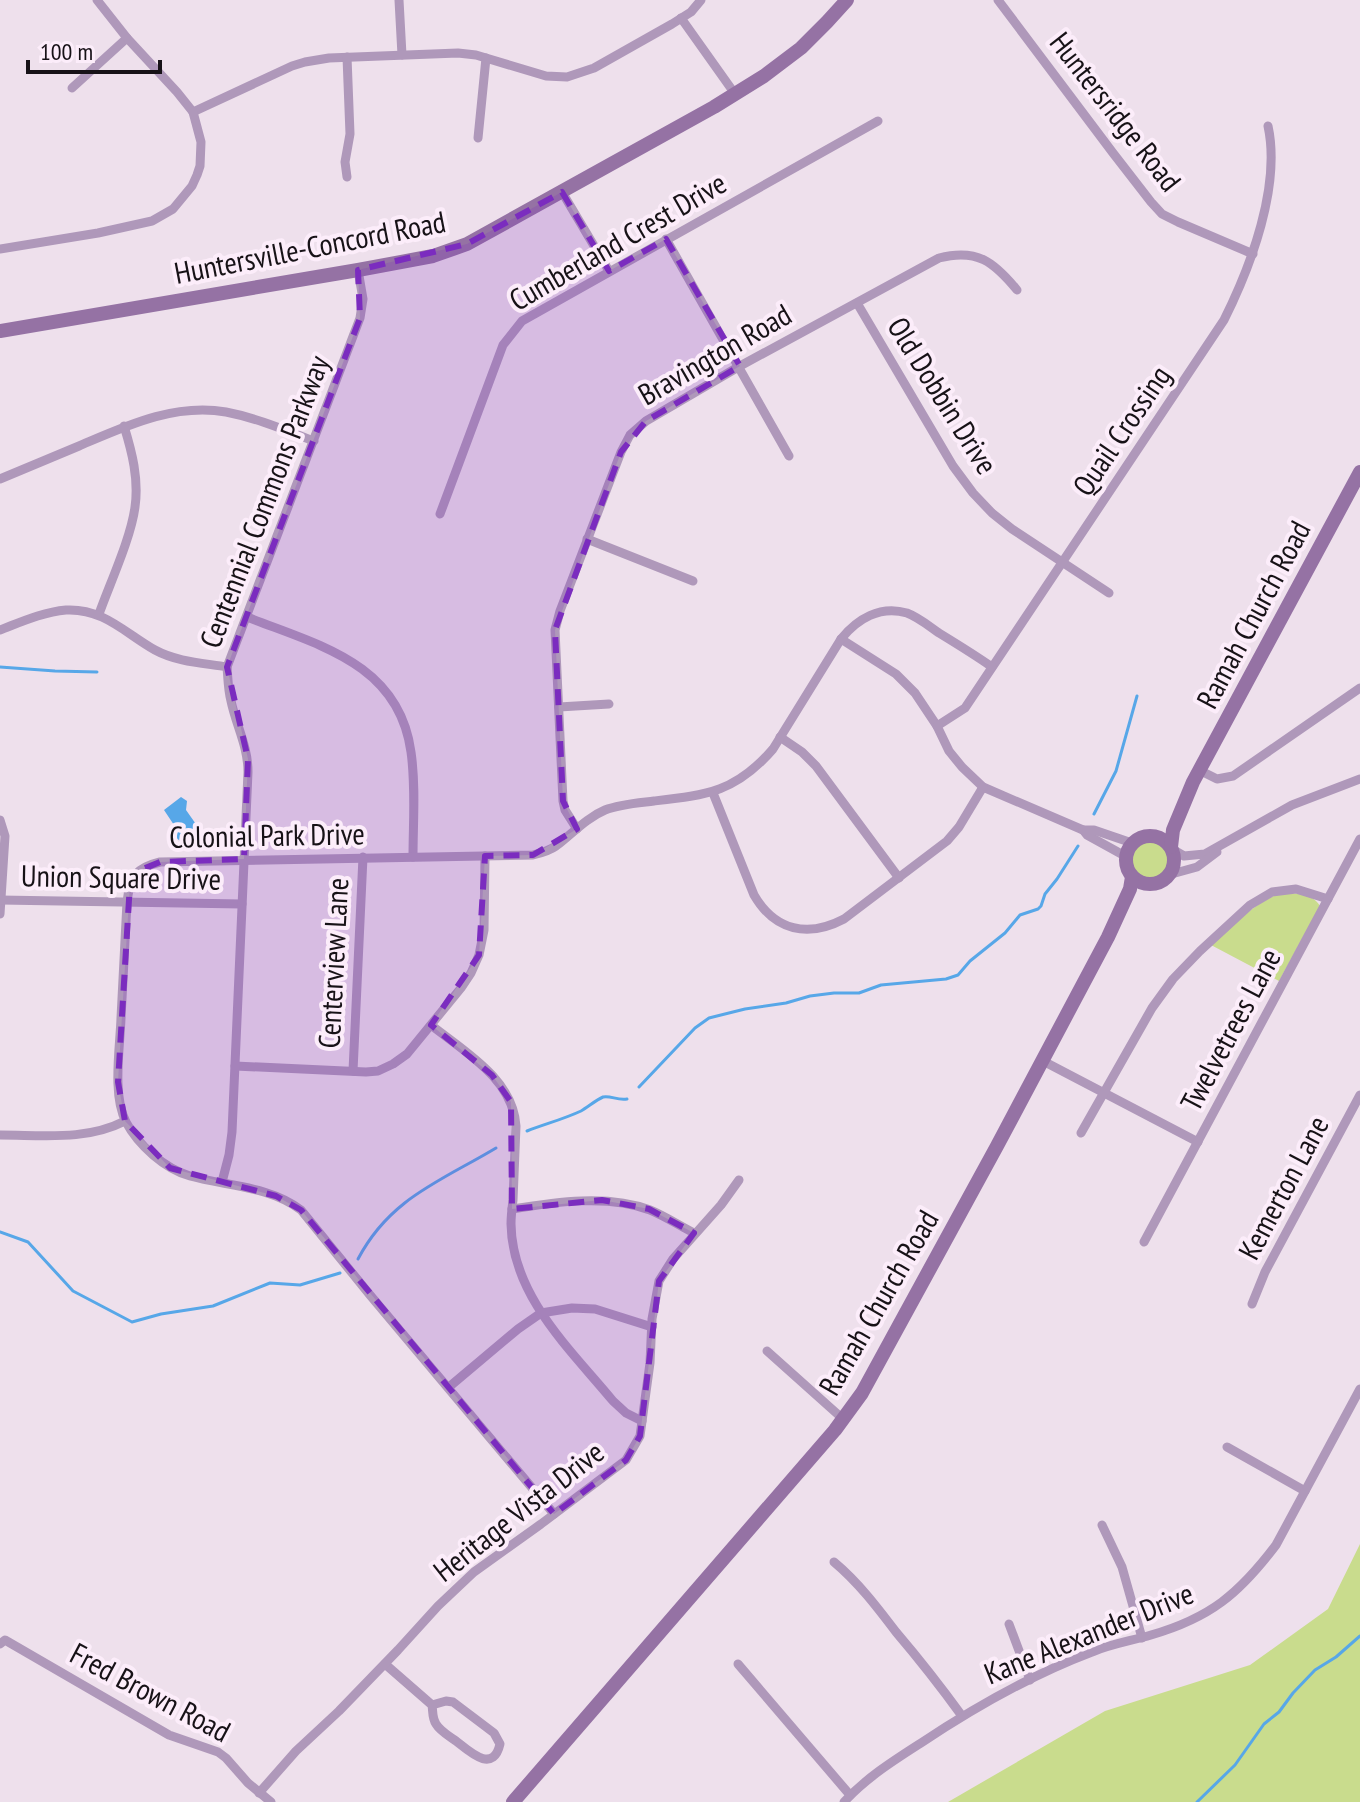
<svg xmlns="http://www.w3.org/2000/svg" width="1360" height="1802" font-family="'PT Sans Narrow',sans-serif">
  <rect width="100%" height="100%" fill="#eee0ec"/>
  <!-- green -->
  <g fill="#c9dc8d">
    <circle cx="1149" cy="860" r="24"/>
    <path d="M1281,893C1294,893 1313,893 1320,906L1279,981L1211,945C1233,926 1253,903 1281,893Z"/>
    <path d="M1360,1544V1802H948L1105,1711L1250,1665L1328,1609Z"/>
  </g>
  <!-- water -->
  <path fill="#57a7e8" d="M181,797L187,801L186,810L198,827L180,841L173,835V831L176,828L164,810Z"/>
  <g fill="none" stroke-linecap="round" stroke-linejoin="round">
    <!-- stream -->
    <g stroke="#57a7e8" stroke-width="3">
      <path d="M0,667L55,671L97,672"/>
      <path d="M1094,814L1116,771L1137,696"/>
      <path d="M639,1087L695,1028L709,1018L745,1009L786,1003L810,996L834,993H859L881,985L946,979L958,975L970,961L1005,933L1020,915L1038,909L1041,906L1045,894L1057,879L1078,846"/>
      <path d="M527,1131C545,1124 564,1119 581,1111C588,1107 596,1100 603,1097C610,1095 618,1101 627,1099"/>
      <path d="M0,1232L28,1242L73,1291L132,1322L161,1314L213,1306L270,1283L300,1285L340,1273"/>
      <path d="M358,1259C390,1198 441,1181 496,1148"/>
      <path d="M1197,1802L1235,1765L1264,1724L1279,1712L1293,1693L1315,1670L1336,1657L1360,1636"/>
    </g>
    <!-- minor -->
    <g stroke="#af98ba" stroke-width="9">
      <path d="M399,0L402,55"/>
      <path d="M998,0L1113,153L1151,202L1162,214L1178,222L1253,254"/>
      <path d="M681,18L735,94"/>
      <path d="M72,88L127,38"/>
      <path d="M193,112L292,66L305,62L329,58L458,53L476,55L546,76L567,77L594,68L672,24L691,12L701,0"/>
      <path d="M478,138L486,58"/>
      <path d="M347,177L345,162L350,134L347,57"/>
      <path d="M562,192L609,271"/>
      <path d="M666,239L789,456"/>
      <path d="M0,249L98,233L152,221L173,209L192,186L197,175L200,166L201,142L193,112L177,92L127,38L97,0"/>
      <path d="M857,303L953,466L973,493L992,513L1012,529L1109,593"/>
      <path d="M0,479C26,468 53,457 79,446C126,426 174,403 226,412C257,418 285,430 314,441"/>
      <path d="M440,514L503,345L522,321L878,121"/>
      <path d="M587,539L693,581"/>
      <path d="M99,614C110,583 131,538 135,507C139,479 132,452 124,426"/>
      <path d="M247,617C318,645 399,663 411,752C416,787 413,823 413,857"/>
      <path d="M0,630C21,622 43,612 66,610C103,608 125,633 155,650C177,662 203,663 227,667"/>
      <path d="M841,639L896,674L915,693L937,726L949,751L962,767L983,787L1083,830L1087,835L1125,856"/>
      <path d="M559,707L609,704"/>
      <path d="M937,726L965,708L1224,320C1251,266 1281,186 1268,126"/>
      <path d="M780,737L802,752L816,766L899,878"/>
      <path d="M1199,770L1217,779L1233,776L1360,688"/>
      <path d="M713,793L754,895C775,931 808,938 844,919L947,841L959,827L983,787"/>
      <path d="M0,820L5,836L0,914"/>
      <path d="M577,829L565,810L563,801L555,630L560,611L621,452L630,435L646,421L740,366L939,258C977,248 994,262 1017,290"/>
      <path d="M1083,830H1094L1132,843"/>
      <path d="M1172,849L1184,856L1205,854L1292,805L1360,779"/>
      <path d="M1168,875L1197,867L1217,852"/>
      <path d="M0,900L242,904"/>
      <path d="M431,1025C465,1052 513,1079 516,1126C515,1151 514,1175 513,1200C512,1208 511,1216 511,1224C512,1296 571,1350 613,1401L626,1413L642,1421"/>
      <path d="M1043,1061L1198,1142"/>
      <path d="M235,1066L366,1072L378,1071L393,1064L407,1054L461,988L471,973L479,955L484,930L485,856"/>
      <path d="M353,1071L363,857"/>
      <path d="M1081,1133L1152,1008L1173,979L1200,951L1250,905L1272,892L1296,889L1328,899"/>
      <path d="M0,1135C43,1135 86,1141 125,1121"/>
      <path d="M222,1182L229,1155L232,1132L248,772C248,746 236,725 231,701C228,690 228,678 227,667L360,318L363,299L358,270"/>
      <path d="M512,1209C555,1202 608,1194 650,1210C665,1216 680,1226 694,1233"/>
      <path d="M1144,1242L1360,839"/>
      <path d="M1252,1304L1265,1272L1360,1095"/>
      <path d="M767,1351L843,1419"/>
      <path d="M449,1387L518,1329L541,1313L572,1308L595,1309L652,1327"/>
      <path d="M1227,1447L1305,1491"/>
      <path d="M554,1514L370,1295L301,1210C270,1186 226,1186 190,1176C165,1169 138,1145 126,1122C112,1095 120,1048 121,1018C123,979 125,940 127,902C130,877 135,868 160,862L533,855C541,853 549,851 556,846C572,834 586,818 605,810C620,804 637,803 654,801C707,795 736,792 773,749L841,639C857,619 880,605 907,613C918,617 929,626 939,633C957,644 975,655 992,667"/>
      <path d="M1102,1525L1122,1567L1142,1638"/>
      <path d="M834,1562C858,1582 877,1607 896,1632C919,1659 941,1687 962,1716"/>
      <path d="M1009,1624L1030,1680"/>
      <path d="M0,1644L5,1640L169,1735L218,1752L226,1758L248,1783L271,1802"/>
      <path d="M385,1664L432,1705C433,1711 432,1718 436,1724C440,1731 449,1736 456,1741C470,1752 493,1774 500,1744L494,1733L453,1702L446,1701L432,1705"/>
      <path d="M738,1664L850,1795"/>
      <path d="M259,1793L296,1751L339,1711L398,1650L438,1606L474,1572L541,1524L626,1460L640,1436L650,1363L652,1319L659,1281L673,1259L721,1205L739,1180"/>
      <path d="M844,1802C866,1778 893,1761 921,1743C975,1707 1031,1675 1092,1652C1111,1644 1131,1641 1151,1635C1210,1618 1239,1594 1276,1545L1360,1389"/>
    </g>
    <!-- secondary -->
    <g stroke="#9572a4" stroke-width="14">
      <path d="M0,331L358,270L433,256L467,244L714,107L764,76L801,48L827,22L847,0"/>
      <circle cx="1150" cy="860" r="24"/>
      <path d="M1171,847L1173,830L1193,782L1360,472"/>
      <path d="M513,1802L835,1430L862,1393L997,1146L1108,937L1130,889L1132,877"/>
    </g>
  </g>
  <!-- marked area -->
  <path fill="#7b2cbf" fill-opacity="0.2" stroke="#7b2cbf" stroke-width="6" stroke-dasharray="16 10" stroke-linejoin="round" d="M562,192L609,271L666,239L740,366L646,421L621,452L555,630L563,801L577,829L533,855L485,856L479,955L431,1025L492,1075L511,1102L512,1209L602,1200L649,1209L694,1233L659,1281L640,1436L626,1460L554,1514L301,1210L276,1196L170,1168L125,1121L118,1082L130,883L138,871L160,862L244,859L248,759L227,667L360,318L358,270L467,244Z"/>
  <g text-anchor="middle" stroke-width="8" stroke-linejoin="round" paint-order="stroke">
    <!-- street labels -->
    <g font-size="30" fill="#171217" stroke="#fcedfa">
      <text transform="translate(1115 112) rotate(52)" y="10">Huntersridge Road</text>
      <text transform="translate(618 242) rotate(-30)" y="10">Cumberland Crest Drive</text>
      <text transform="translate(310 248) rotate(-11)" y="10">Huntersville-Concord Road</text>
      <text transform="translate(715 355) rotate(-30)" y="10">Bravington Road</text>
      <text transform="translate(942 396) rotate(58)" y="10">Old Dobbin Drive</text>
      <text transform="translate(1122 431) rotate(-56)" y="10">Quail Crossing</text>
      <text transform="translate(265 502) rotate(-69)" y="10">Centennial Commons Parkway</text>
      <text transform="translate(1254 615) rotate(-62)" y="10">Ramah Church Road</text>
      <text transform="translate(267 836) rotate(-1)" y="10">Colonial Park Drive</text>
      <text transform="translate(121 878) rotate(1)" y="10">Union Square Drive</text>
      <text transform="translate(334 963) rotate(-87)" y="10">Centerview Lane</text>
      <text transform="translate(1231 1030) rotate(-62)" y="10">Twelvetrees Lane</text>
      <text transform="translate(1284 1188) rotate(-62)" y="10">Kemerton Lane</text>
      <text transform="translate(879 1303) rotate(-60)" y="10">Ramah Church Road</text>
      <text transform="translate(519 1512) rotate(-38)" y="10">Heritage Vista Drive</text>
      <text transform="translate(1089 1634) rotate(-22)" y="10">Kane Alexander Drive</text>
      <text transform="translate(150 1693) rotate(28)" y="10">Fred Brown Road</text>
    </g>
  </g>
  <!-- scale -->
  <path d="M28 60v12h132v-12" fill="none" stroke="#171217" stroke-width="4"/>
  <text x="40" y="60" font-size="24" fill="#171217" stroke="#fcedfa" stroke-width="6" paint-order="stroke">100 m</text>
</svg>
